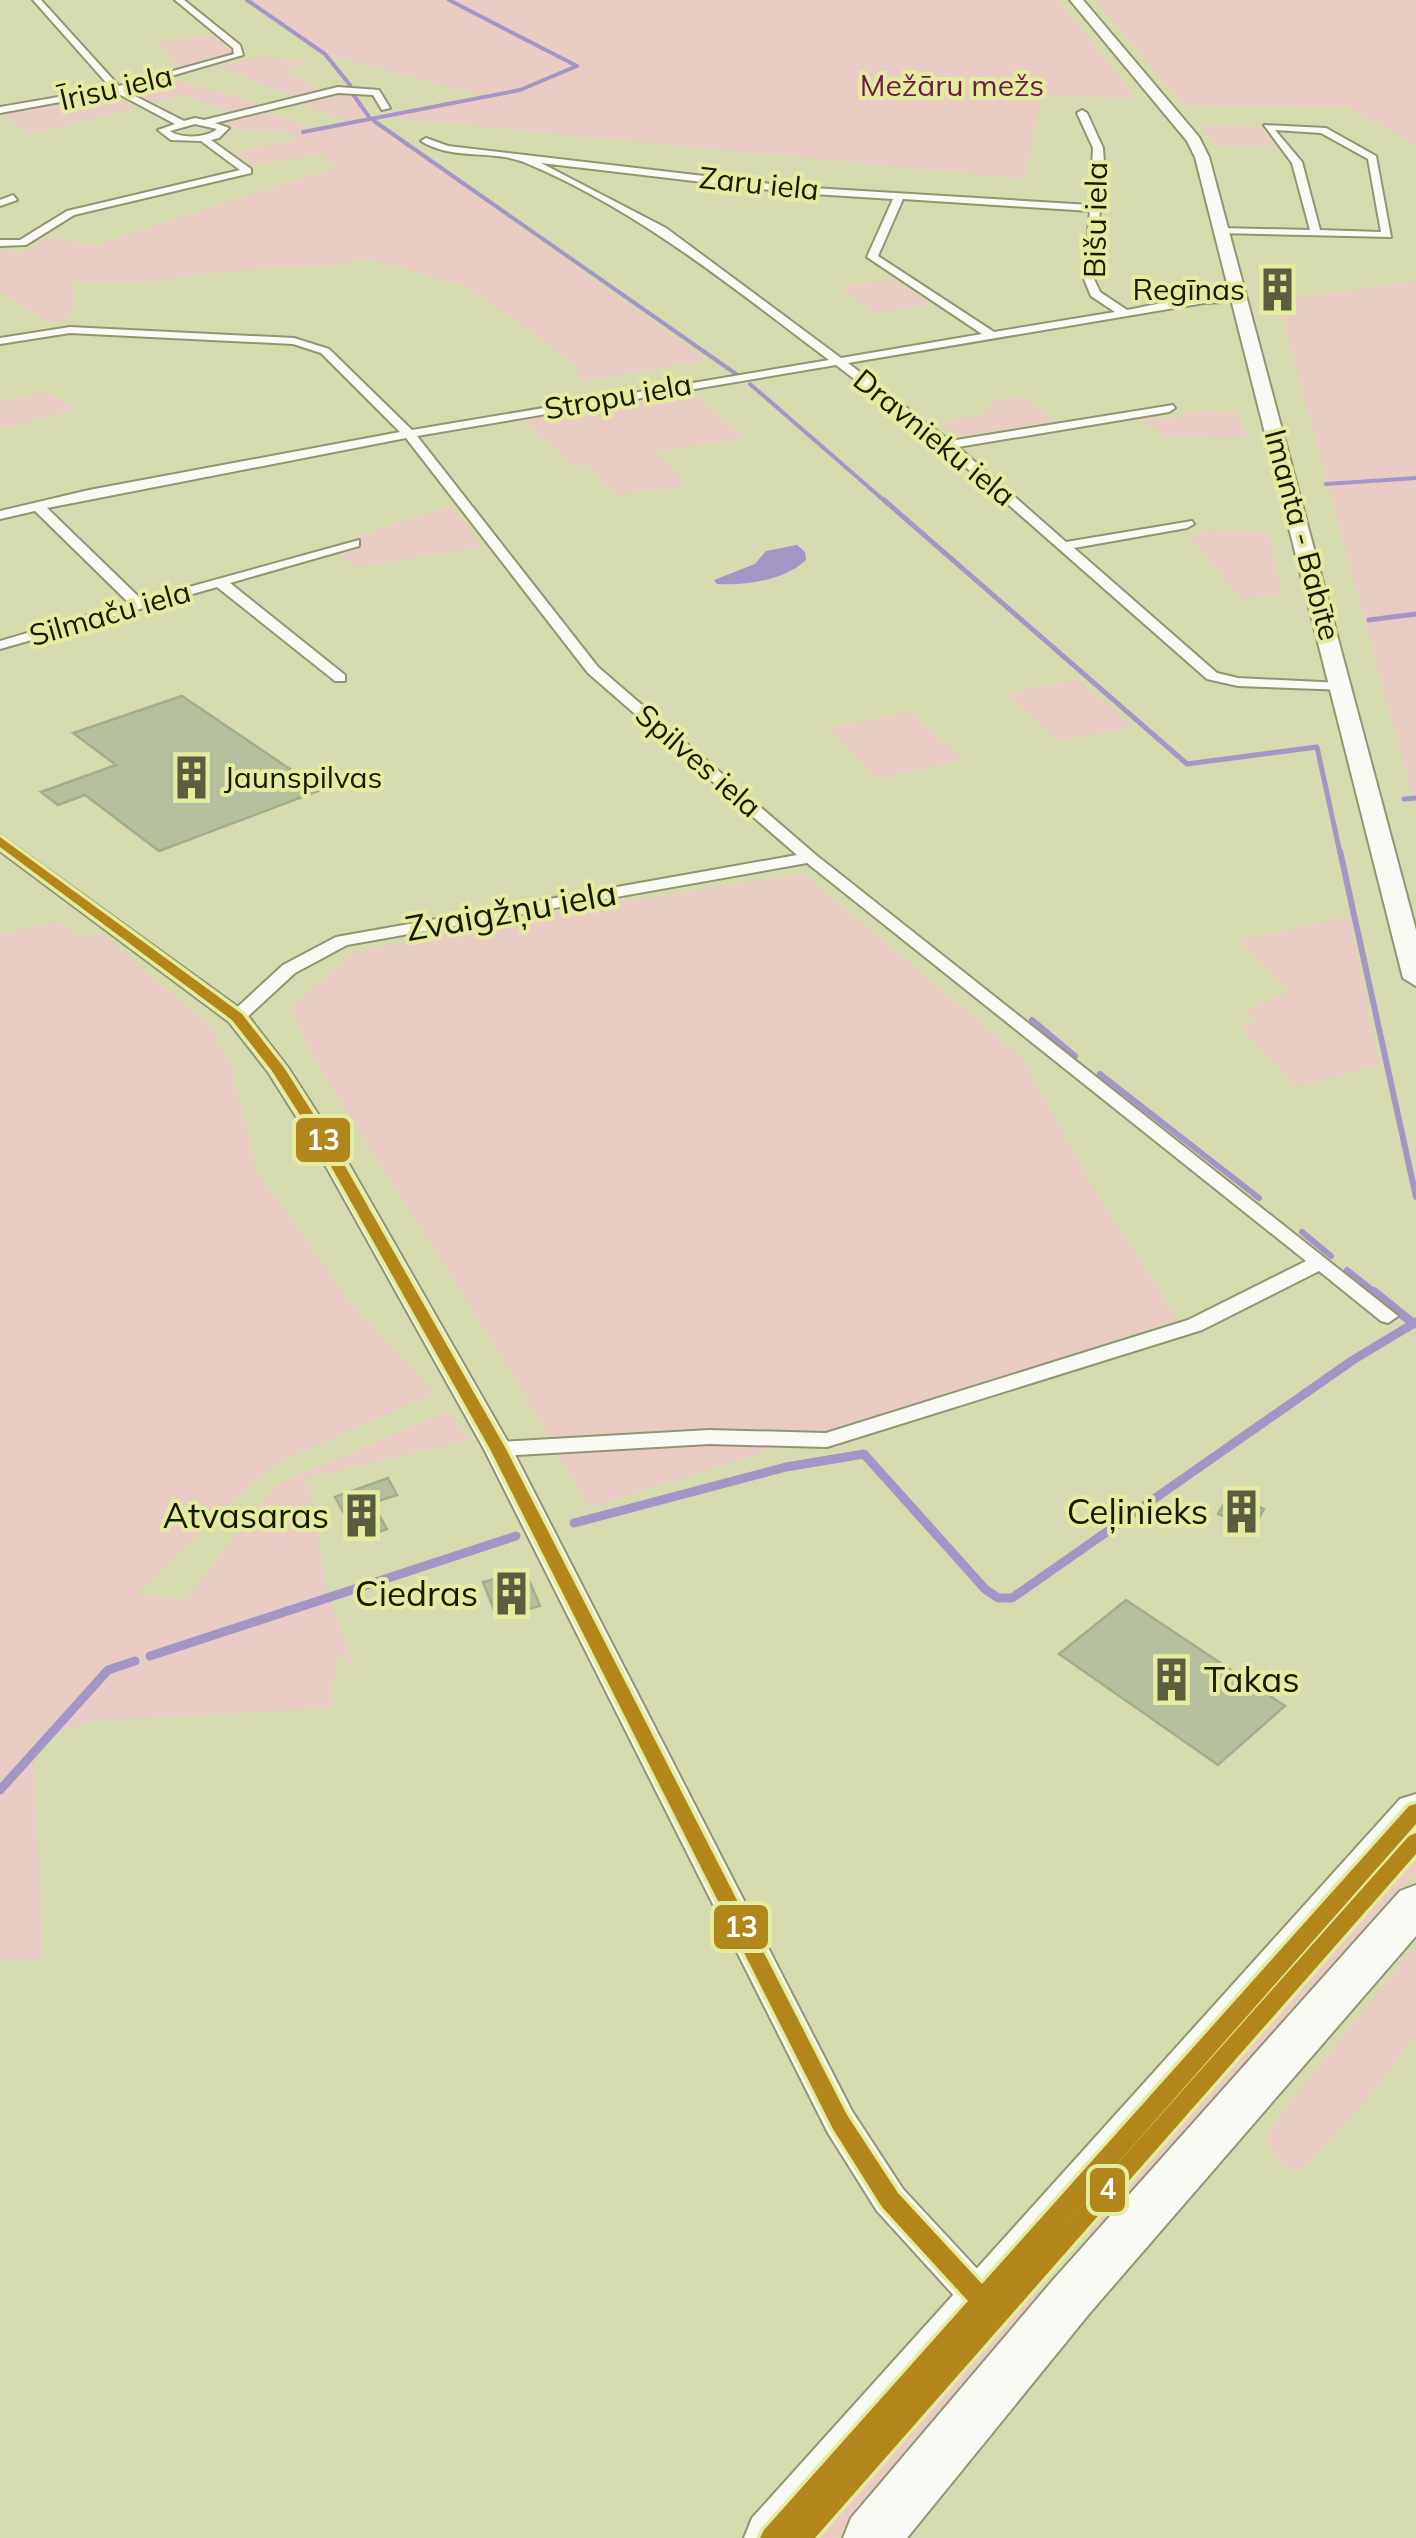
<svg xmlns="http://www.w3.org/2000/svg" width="1416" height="2538" font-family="Mulish,sans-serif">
  <rect width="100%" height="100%" fill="#d7dcb0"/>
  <!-- green -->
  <g fill="#e9cdc4">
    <path d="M247,0H1058L1136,98L1042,96L1024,179L382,117L489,98L337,57L329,58Z"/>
    <path d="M1095,0H1416V145L1349,108L1183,105Z"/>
    <path d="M214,35L232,51L223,59L183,70L156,42Z"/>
    <path d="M259,56L311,63L283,71L322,91L295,97L218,67Z"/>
    <path d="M172,79C204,89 231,93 262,105L231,112L184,95L153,103L132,93Z"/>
    <path d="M347,91L357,93L372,116L370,119L706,360L581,382L574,363L467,287L367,258L334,265L231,271L142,282H72L75,298L66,321L50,323L0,292V249L23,253L46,237L94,246L337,167L320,155L255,165L232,152L298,140L289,133L232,129L225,123L265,111L314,129L349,123L299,103Z"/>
    <path d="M102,96H113L136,108L30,134L3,115Z"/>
    <path d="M1200,126L1261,127L1277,145L1217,147Z"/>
    <path d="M891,279L930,304L876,313L839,287Z"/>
    <path d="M1416,281V809L1278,301Z"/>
    <path d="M689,391L745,438L655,452L686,485L615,496L587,464L574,466L521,419Z"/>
    <path d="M46,392L78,409L0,429V402Z"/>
    <path d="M1023,397L1056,421L956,437L939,423L981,415L993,407L989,402Z"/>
    <path d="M1191,411L1239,413L1246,438L1166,437L1140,418L1177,419Z"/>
    <path d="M452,506L482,547L357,567L337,553L364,544L355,537Z"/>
    <path d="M1207,530L1268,532L1282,594L1242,599L1191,539Z"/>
    <path d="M1078,679L1133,727L1059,741L1006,694Z"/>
    <path d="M910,712L963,760L876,779L829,728Z"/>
    <path d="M803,874L1021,1057L1102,1203L1178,1320L589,1508L515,1378L312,1056L291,1008L353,953L516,918Z"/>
    <path d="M1349,916L1380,1065L1296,1087L1240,1028L1255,1021L1243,1012L1289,992L1239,941Z"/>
    <path d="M57,921L82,937L102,934L211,1027L232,1070L257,1172L354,1307L435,1393L273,1465L136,1594L185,1600L276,1485L448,1411L469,1440L307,1478L326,1588L356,1671L338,1651L330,1708L92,1721L33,1742L43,1958L0,1961V935Z"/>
    <path d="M1416,1850V1870L1094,2237L1077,2226Z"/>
    <path d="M1416,1945V2034L1377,2088L1301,2171L1279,2163L1266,2141L1277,2119Z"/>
    <path d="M1028,2279L1045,2293L835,2538H803Z"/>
  </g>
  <!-- water -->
  <path fill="#a395c6" d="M797,545L805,552L806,560C785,580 746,586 717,584L714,580L755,564L766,551Z"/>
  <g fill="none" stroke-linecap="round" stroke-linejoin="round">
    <!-- stream-far3 -->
    <g stroke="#a395c6" stroke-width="4">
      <path d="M247,0L325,54L350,85"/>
      <path d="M352,93L369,117"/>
      <path d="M374,121L739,376"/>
      <path d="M303,132L520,90L577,66L449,0"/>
      <path d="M750,384L887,503"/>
      <path d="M1326,484L1416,478"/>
    </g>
    <!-- stream-far2 -->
    <g stroke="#a395c6" stroke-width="5">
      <path d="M884,500L1187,764L1317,747L1340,853"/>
      <path d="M1369,620L1416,614"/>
      <path d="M1404,799L1416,798"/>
    </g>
    <!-- stream-far1 -->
    <g stroke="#a395c6" stroke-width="6">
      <path d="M1340,851L1416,1197"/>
      <path d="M1032,1020L1075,1056"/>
      <path d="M1100,1074L1259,1198"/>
      <path d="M1302,1232L1331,1256"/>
      <path d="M1347,1270L1376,1293"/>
    </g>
    <!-- stream -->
    <g stroke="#a395c6" stroke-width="9">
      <path d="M1373,1291L1414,1324"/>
      <path d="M574,1523L786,1467L864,1454L985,1589L998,1598H1012L1353,1360L1416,1322"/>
      <path d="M150,1656L516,1536"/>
      <path d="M0,1790L108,1670L135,1661"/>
    </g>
  </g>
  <!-- building -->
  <g fill="#b5bf9e" stroke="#a3ac8c" stroke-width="2.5">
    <path d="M182,696L321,790L159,851L85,795L58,805L41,792L116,765L73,733Z"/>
    <path d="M388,1478L397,1495L372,1503L387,1529L358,1539L335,1497Z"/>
    <path d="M1229,1496L1264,1509L1253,1528L1218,1514Z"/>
    <path d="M525,1571L540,1606L497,1617L483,1582Z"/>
    <path d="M1126,1600L1285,1706L1218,1765L1059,1654Z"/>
  </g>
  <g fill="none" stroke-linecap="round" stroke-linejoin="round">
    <defs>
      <g id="minor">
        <path d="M33,0H41L119,86L234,54L233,48L175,0H184L240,45L243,55L123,90L184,121L195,118L204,120L338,87L379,90L390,108L382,110L373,95L338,93L215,123L229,128L219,138L211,140L251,169V173L74,215L26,245L0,246V240H20L67,211L240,170L201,141L171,140L158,130L175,124L115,92L0,113V107L111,88ZM195,124L217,129C207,138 181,139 170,131Z"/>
        <path d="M1082,110L1087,113L1103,148L1104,163L1094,279L1100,292L1127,310C1156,305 1220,287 1245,299L1244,301L1204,303L848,363L950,441L1173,405L1175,408L1169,412L958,447L1066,542L1192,521L1194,524L1187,528L1074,548L1217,673L1238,678L1342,683L1347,684V690L1238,686L1207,679L944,448L836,365L417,436L598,667L816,855L1398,1316L1388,1323L1381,1321L1319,1271L1202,1330L827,1447L709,1444L498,1456L490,1454L487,1449L490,1444L498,1442L709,1430L826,1433L1188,1320L1306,1261L807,863L347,945L295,973L243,1021H231L228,1017L231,1013L283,965L336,937L797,855L588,673L406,438L47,508L142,600L359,540V546L230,583L345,675V681H335L217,587L0,649V641L129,603L35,511L0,519V511L89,490L400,432L321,353L293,344L70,333L0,344V338L70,327L294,338L329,349L412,430L829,360C732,287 638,210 526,163C493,149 453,161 421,141L426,138L448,146L797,187L1090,205L1093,148L1077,113ZM541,163L797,193L893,199L867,257L982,334L841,358L666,228ZM903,199L1090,211L1084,279L1091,296L1115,312L994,332L878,256Z"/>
        <path d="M1264,125L1326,128L1376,156L1391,237L1218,233L1222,228L1310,230L1292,163ZM1275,130L1321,133L1368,159L1381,232L1320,230L1302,162Z"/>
        <path d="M13,195L17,200L0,206V200Z"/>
      </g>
      <path id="tertiary" d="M0,835L245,1012L289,1069L338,1145L512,1449L852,2111L903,2189L994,2287L1000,2299L994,2311L981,2316L968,2311L877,2211L828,2133L484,1449L314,1145L268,1072L229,1022L0,851Z"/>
      <path id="secondary" d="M1070,0H1083L1199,137L1209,157L1416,930V986L1403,978L1195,157L1187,141Z"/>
      <g id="trunk">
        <path d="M1416,1794V1841L809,2538H744L752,2518L1400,1799Z"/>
        <path d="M1416,1885V1936L1089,2314L907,2538H843L851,2518L1053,2280L1400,1891Z"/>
      </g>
    </defs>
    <!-- minor casing -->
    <use href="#minor" stroke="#929573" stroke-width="4"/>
    <!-- tertiary casing -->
    <use href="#tertiary" stroke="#929573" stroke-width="4"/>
    <!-- secondary casing -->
    <use href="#secondary" stroke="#929573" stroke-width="4"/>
    <!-- trunk casing -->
    <use href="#trunk" stroke="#929573" stroke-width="4"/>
    <!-- minor -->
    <use href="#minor" fill="#f9faf3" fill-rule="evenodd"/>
    <!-- tertiary -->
    <use href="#tertiary" fill="#f9faf3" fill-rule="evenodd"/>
    <!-- secondary -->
    <use href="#secondary" fill="#f9faf3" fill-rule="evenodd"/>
    <!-- trunk -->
    <use href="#trunk" fill="#f9faf3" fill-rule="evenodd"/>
    <defs>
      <path id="bus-1" d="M0,837L242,1014L285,1069L333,1145L506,1449L847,2115L898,2193L982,2284L1409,1806L1416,1804V1824L788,2538H760L764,2530L968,2301L882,2207L833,2129L490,1449L319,1145L272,1071L232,1020L0,847Z"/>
      <path id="bus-2" d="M1416,1833V1854L815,2538H787L791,2530L1409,1836Z"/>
    </defs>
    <!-- bus-1 casing -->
    <use href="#bus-1" stroke="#e4ed9f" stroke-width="7"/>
    <!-- bus-2 casing -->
    <use href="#bus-2" stroke="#e4ed9f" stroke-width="7"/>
    <!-- bus-1 -->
    <use href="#bus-1" fill="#b2861b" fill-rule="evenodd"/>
    <!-- bus-2 -->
    <use href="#bus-2" fill="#b2861b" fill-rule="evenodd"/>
  </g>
  <!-- icons -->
  <defs>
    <symbol id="building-bare" viewBox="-9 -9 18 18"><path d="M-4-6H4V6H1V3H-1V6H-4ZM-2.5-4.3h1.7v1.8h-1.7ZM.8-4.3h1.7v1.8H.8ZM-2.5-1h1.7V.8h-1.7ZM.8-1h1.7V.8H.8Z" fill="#5b5e3e" stroke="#e4ed9f" stroke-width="2.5" paint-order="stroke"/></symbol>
  </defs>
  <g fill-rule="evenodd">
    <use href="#building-bare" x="1246" y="258" width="63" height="63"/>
    <use href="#building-bare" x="160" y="746" width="63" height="63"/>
    <use href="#building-bare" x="1210" y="1480" width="63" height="63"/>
    <use href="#building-bare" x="330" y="1484" width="63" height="63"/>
    <use href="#building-bare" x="480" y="1562" width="63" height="63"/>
    <use href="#building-bare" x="1140" y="1648" width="63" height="63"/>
  </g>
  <g text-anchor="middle" stroke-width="8" stroke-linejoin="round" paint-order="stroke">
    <!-- far-park labels -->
    <g font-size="30" fill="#711846" stroke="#e4ed9f">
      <text x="952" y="96">Mežāru mežs</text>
    </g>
    <!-- far-street labels -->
    <g font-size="30" fill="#181a00" stroke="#e4ed9f">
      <text transform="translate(116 88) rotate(-13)" y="10">Īrisu iela</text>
      <text transform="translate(759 184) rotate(6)" y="10">Zaru iela</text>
      <text transform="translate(1096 220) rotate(-89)" y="10">Bišu iela</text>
      <text transform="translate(618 397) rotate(-10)" y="10">Stropu iela</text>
      <text transform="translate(934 438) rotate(39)" y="10">Dravnieku iela</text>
      <text transform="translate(1302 535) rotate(75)" y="10">Imanta - Babīte</text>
      <text transform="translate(110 614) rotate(-16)" y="10">Silmaču iela</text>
      <text transform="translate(698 761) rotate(41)" y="10">Spilves iela</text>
    </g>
    <!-- far-poi labels -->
    <g font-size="30" fill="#181a00" stroke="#e4ed9f" text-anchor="end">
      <text x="1245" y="300">Regīnas</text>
      <text x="224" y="788" text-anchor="start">Jaunspilvas</text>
    </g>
    <!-- street labels -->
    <g font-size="35" fill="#181a00" stroke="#e4ed9f">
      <text transform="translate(511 911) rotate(-10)" y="12">Zvaigžņu iela</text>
    </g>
    <!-- poi labels -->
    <g font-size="35" fill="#181a00" stroke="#e4ed9f" text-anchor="end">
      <text x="1208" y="1524">Ceļinieks</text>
      <text x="329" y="1528">Atvasaras</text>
      <text x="478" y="1606">Ciedras</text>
      <text x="1204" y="1692" text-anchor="start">Takas</text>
    </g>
  </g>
  <g stroke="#e4ed9f" stroke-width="4">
    <rect x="294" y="1116" width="58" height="48" rx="10" fill="#b2861b"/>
    <rect x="712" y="1903" width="58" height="48" rx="10" fill="#b2861b"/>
    <rect x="1088" y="2166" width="39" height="48" rx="10" fill="#b2861b"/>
  </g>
  <g font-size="28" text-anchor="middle" font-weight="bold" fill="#fff">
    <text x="323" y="1150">13</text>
    <text x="741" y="1937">13</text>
    <text x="1108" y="2199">4</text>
  </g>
</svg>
